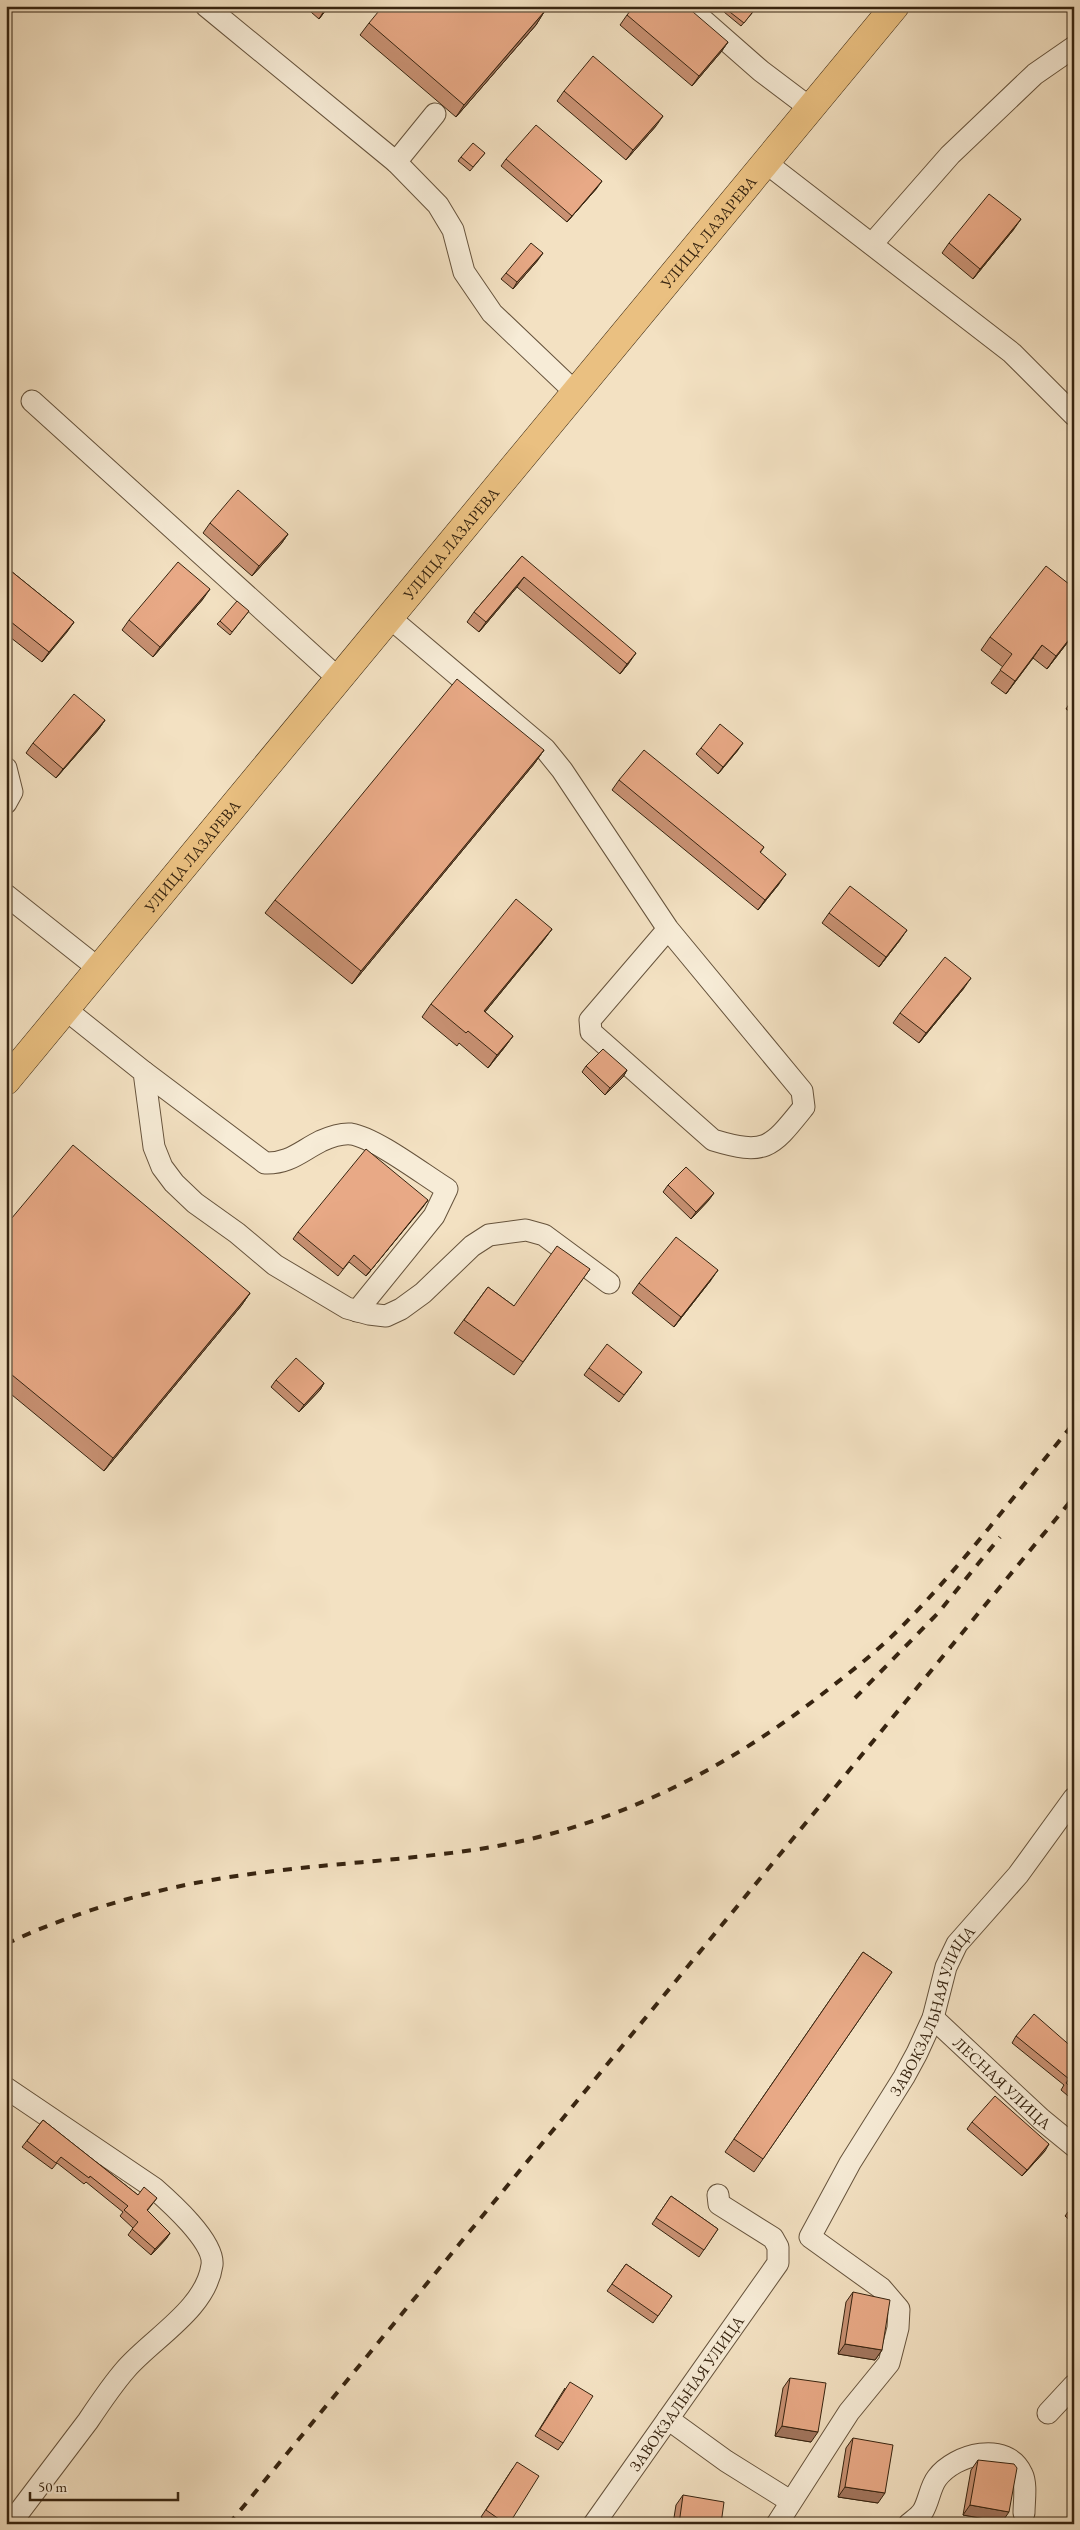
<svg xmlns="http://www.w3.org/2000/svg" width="1080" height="2530" font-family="'EB Garamond',serif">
  <rect width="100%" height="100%" fill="#f3e1c2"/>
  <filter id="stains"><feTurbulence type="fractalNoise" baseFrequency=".004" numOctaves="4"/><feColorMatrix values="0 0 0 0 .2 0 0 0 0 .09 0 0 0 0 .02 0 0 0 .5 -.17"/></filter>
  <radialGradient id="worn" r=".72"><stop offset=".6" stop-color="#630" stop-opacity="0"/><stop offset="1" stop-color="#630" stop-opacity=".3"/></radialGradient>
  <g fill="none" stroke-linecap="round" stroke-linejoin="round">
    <defs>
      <g id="minor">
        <path d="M206,6L396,162L438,205L453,230L464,272L492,313L575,392"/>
        <path d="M687,6L761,71L810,108"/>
        <path d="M396,162L435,114"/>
        <path d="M765,162L1012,353L1074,415"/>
        <path d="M872,244L950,155L1035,74L1074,47"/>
        <path d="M32,401L339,679"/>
        <path d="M390,618L545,749L562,770L668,929L802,1091L804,1107C771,1148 766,1156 713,1140L591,1032L590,1020L668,929"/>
        <path d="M6,768L12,792L6,803"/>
        <path d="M6,895L98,968"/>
        <path d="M65,1009L144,1072L154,1147L162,1167L174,1183L195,1203L237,1233L275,1265L347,1308L369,1314L386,1316L401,1309L423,1293L472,1246L489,1235L526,1230L544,1235L609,1283"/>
        <path d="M144,1072L265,1163C289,1164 301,1151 321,1141C330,1137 340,1133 351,1134C376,1138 424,1175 447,1189L434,1216L357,1311"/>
        <path id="s1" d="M933,2018L1041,2119L1074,2146"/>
        <path d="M6,2088L154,2188C170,2202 215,2242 212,2265C206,2309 153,2338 126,2369C112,2385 100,2403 88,2421C62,2455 36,2490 10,2524"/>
        <path d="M1048,2413L1074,2385"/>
        <path d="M668,2419L726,2461L790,2501"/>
        <path id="s2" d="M594,2524L778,2263V2247L773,2238L719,2204L718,2195"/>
        <path id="s3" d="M777,2524L849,2412L889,2363L898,2328L899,2309L881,2288L810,2237L850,2163L904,2077L917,2053L933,2018L946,1967L957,1944L1018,1875L1074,1798"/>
        <path d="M909,2524C914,2520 920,2516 923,2511C929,2501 930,2487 937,2478C955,2454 1007,2440 1022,2474C1027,2484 1024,2502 1024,2513"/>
      </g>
      <g id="major">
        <path id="s4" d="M6,1081L895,6"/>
      </g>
    </defs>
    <!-- minor casing -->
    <use href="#minor" stroke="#66533c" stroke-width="23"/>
    <!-- major casing -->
    <use href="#major" stroke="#372410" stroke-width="29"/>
    <!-- minor -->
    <use href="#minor" stroke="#f7ecd7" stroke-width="21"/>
    <!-- major -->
    <use href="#major" stroke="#eac081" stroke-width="28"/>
    <!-- rail -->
    <g stroke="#372410" stroke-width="4" stroke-dasharray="9 9" stroke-linecap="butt">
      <path d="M855,1698L938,1613L1000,1537"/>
      <path d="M6,1944C80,1909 163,1886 244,1875C320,1864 397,1861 473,1850C603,1831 718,1775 821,1695C852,1671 883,1647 910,1618C969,1557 1020,1488 1074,1423"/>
      <path d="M229,2524L1074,1497"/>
    </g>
  </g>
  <!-- wall -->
  <g fill="#c89173" stroke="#372410">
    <path d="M304,6H329L319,19Z"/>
    <path d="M728,6L753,12L741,26L724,12Z"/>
    <path d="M544,12L536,25L456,117L360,35L369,23Z"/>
    <path d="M627,15L728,42L721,52L692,86L620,25Z"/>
    <path d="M564,91L656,126L626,160L557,101Z"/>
    <path d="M485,153L470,171L458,161L461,157Z"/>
    <path d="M506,159L597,188L567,222L501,166Z"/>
    <path d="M1014,229L973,279L942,253L949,243Z"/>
    <path d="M538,260L513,289L501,279L506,273Z"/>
    <path d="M210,523L288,534L281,544L252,576L203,533Z"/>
    <path d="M522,556L629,663L620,674L517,587L479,632L467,622L474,612Z"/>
    <path d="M6,567L74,622L42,662L6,634Z"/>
    <path d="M203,599L153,657L122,630L129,620Z"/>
    <path d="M249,611L230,635L217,624L220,621Z"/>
    <path d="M1074,634L1047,669L1033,658L1006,694L991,683L1003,667L981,650L990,637Z"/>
    <path d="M1074,696V714L1066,709Z"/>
    <path d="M105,720L98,730L56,778L26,753L33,743Z"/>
    <path d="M701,748L738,750L718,774L696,754Z"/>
    <path d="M544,750L534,764L352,984L265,913L275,900Z"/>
    <path d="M619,780L764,847L760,853L779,884L758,910L612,790Z"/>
    <path d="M829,913L900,940L879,967L822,923Z"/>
    <path d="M552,929L543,941L485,1012L513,1036L504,1048L488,1068L459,1043L457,1046L422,1017L431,1004Z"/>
    <path d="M964,988L919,1043L893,1023L900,1013Z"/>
    <path d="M586,1066L627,1070L623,1077L605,1095L582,1072Z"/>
    <path d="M668,1185L709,1200L691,1219L663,1192Z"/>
    <path d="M428,1200L366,1276L349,1262L338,1276L293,1239L298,1232Z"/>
    <path d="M6,1225L250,1293L241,1306L104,1471L6,1390Z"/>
    <path d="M590,1269L514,1375L454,1333L488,1287L514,1306Z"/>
    <path d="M711,1280L674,1327L632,1293L639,1283Z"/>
    <path d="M589,1368L642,1372L619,1402L584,1375Z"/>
    <path d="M276,1380L324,1383L320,1390L299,1412L271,1387Z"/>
    <path d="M863,1952L892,1972L754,2172L725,2152Z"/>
    <path d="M1016,2036L1074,2049V2101L1061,2090L1064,2085L1012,2043Z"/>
    <path d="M43,2120L138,2195L157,2198L147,2211L170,2233L166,2239L151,2255L128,2235L133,2228L120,2216L123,2212L86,2182L84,2184L57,2163L52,2169L22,2147Z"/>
    <path d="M972,2122L1045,2151L1022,2176L967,2129Z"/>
    <path d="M671,2196L718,2229L699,2257L652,2224Z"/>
    <path d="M1074,2204V2224L1065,2216Z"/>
    <path d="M626,2264L672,2296L653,2323L607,2291Z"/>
    <path d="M853,2292L882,2350L875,2360L838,2354L846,2302Z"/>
    <path d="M790,2378L811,2442L775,2436L783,2388Z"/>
    <path d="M565,2388L563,2443L558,2450L535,2436Z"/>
    <path d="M853,2438L878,2503L838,2497L846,2448Z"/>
    <path d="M978,2460L1002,2522L963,2515L971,2470Z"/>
    <path d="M513,2468L509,2524H491L481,2517Z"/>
    <path d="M683,2495L721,2524H673L676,2505Z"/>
  </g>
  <!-- shaded-wall -->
  <g fill="#a2765e" stroke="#372410">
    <path d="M327,6H329L319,19Z"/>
    <path d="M544,12L536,25L456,117L464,105Z"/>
    <path d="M728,42L721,52L692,86L699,76Z"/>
    <path d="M663,116L656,126L626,160L633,150Z"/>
    <path d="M602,181L597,188L567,222L572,216Z"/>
    <path d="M1021,219L1014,229L973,279L980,269Z"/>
    <path d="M543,253L538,260L513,289L517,282Z"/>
    <path d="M288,534L281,544L252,576L259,566Z"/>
    <path d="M524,577L517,587L479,632L486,622Z"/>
    <path d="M210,589L203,599L153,657L160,647Z"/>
    <path d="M74,622L67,632L42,662L49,652Z"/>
    <path d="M1074,633V634L1047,669L1056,656Z"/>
    <path d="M1042,645L1033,658L1006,694L1015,681Z"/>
    <path d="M636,653L629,663L620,674L627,664Z"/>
    <path d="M105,720L98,730L56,778L63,769Z"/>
    <path d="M743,743L738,750L718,774L723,767Z"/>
    <path d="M544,750L534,764L352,984L361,971Z"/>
    <path d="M786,874L779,884L758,910L765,900Z"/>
    <path d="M552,929L543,941L475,1024L484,1011Z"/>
    <path d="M907,930L900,940L879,967L886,957Z"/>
    <path d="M971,978L964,988L919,1043L926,1033Z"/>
    <path d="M513,1036L504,1048L488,1068L497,1055Z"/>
    <path d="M627,1070L623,1077L605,1095L610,1088Z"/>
    <path d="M714,1193L709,1200L691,1219L696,1212Z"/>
    <path d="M428,1200L423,1207L366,1276L371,1270Z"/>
    <path d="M718,1270L711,1280L674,1327L681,1317Z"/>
    <path d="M250,1293L241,1306L104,1471L113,1458Z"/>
    <path d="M324,1383L320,1390L299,1412L304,1405Z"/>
    <path d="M1049,2144L1045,2151L1022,2176L1027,2170Z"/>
    <path d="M170,2233L166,2239L151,2255L155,2249Z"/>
    <path d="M845,2344L882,2350L875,2360L838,2354Z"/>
    <path d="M782,2426L818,2432L811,2442L775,2436Z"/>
    <path d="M845,2487L885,2493L878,2503L838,2497Z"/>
    <path d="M970,2505L1009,2512L1002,2522L963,2515Z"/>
  </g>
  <!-- building -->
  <g fill="#e8a986" stroke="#372410">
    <path d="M383,6H537L544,12L464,105L369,23Z"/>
    <path d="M634,6H686L728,42L699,76L627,15Z"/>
    <path d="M728,6H752L755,9L744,23L726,9Z"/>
    <path d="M593,56L663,116L633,150L564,91Z"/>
    <path d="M536,125L602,181L572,216L506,159Z"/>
    <path d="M473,143L485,153L473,167L461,157Z"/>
    <path d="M989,194L1021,219L980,269L949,243Z"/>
    <path d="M531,243L543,253L517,282L506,273Z"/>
    <path d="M238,490L288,534L259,566L210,523Z"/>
    <path d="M522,556L636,653L627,664L524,577L486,622L474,612Z"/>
    <path d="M178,562L210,589L160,647L129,620Z"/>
    <path d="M1046,566L1074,588V633L1056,656L1042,645L1015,681L1000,670L1012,654L990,637Z"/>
    <path d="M6,567L74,622L49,652L6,618Z"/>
    <path d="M237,601L249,611L232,632L220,621Z"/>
    <path d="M457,679L544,750L361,971L275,900Z"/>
    <path d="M74,694L105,720L63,769L33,743Z"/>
    <path d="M720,724L743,743L723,767L701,748Z"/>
    <path d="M644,750L764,847L760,852L786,874L765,900L619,780Z"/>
    <path d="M850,886L907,930L886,957L829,913Z"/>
    <path d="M516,899L552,929L484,1011L513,1036L497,1055L468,1031L466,1033L431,1004Z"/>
    <path d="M945,957L971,978L926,1033L900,1013Z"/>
    <path d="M603,1049L627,1070L610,1088L586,1066Z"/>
    <path d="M73,1145L250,1293L113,1458L6,1370V1225Z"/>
    <path d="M366,1149L428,1200L371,1270L354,1255L343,1269L298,1232Z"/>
    <path d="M686,1167L714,1193L696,1212L668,1185Z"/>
    <path d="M676,1237L718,1270L681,1317L639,1283Z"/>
    <path d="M557,1246L590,1269L523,1362L464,1320L488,1287L514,1306Z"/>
    <path d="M607,1344L642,1372L624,1395L589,1368Z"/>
    <path d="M296,1358L324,1383L304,1405L276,1380Z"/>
    <path d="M863,1952L892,1972L763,2159L734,2139Z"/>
    <path d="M1034,2014L1074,2049V2090L1066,2083L1069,2079L1016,2036Z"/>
    <path d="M995,2096L1049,2144L1027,2170L972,2122Z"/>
    <path d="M43,2120L138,2195L144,2187L157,2198L147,2210L170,2233L155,2249L132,2229L138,2222L124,2210L128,2206L90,2176L89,2178L61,2157L56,2163L27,2141Z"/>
    <path d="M671,2196L718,2229L704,2250L656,2218Z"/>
    <path d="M1074,2204V2210L1071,2208Z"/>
    <path d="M626,2264L672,2296L658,2316L612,2284Z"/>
    <path d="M853,2292L890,2300L882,2350L845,2344Z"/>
    <path d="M790,2378L826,2383L818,2432L782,2426Z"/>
    <path d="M570,2382L593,2396L563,2443L540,2429Z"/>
    <path d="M853,2438L893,2445L885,2493L845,2487Z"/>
    <path d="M978,2460L1014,2464L1017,2468L1009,2512L970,2505Z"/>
    <path d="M517,2462L539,2476L509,2524H506L486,2510Z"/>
    <path d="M683,2495L724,2502L721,2524H679Z"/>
  </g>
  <g text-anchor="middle" stroke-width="5" stroke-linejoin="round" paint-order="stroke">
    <!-- street labels -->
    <g font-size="16" fill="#372410" stroke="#f7ecd7">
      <text dy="6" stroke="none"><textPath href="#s4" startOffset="1102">УЛИЦА ЛАЗАРЕВА</textPath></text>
      <text dy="6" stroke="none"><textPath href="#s4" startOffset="698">УЛИЦА ЛАЗАРЕВА</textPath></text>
      <text dy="6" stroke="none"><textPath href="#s4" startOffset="292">УЛИЦА ЛАЗАРЕВА</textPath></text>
      <text dy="6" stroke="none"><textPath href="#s3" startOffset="625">ЗАВОКЗАЛЬНАЯ УЛИЦА</textPath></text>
      <text dy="6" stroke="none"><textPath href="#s1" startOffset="95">ЛЕСНАЯ УЛИЦА</textPath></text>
      <text dy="6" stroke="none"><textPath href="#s2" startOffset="160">ЗАВОКЗАЛЬНАЯ УЛИЦА</textPath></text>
    </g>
  </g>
  <!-- margin -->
  <rect width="1080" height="2530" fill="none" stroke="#f3e1c2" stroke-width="25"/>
  <rect x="8" y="8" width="1065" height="2515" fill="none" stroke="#372410" stroke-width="2.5"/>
  <rect x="12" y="12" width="1055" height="2505" fill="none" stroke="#372410"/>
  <!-- scale -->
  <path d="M30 2492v8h148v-8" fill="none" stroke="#372410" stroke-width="2.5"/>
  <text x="38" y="2492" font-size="15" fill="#372410" stroke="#f7ecd7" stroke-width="4" paint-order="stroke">50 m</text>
  <rect width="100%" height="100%" filter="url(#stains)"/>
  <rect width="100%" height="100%" fill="url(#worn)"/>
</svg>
